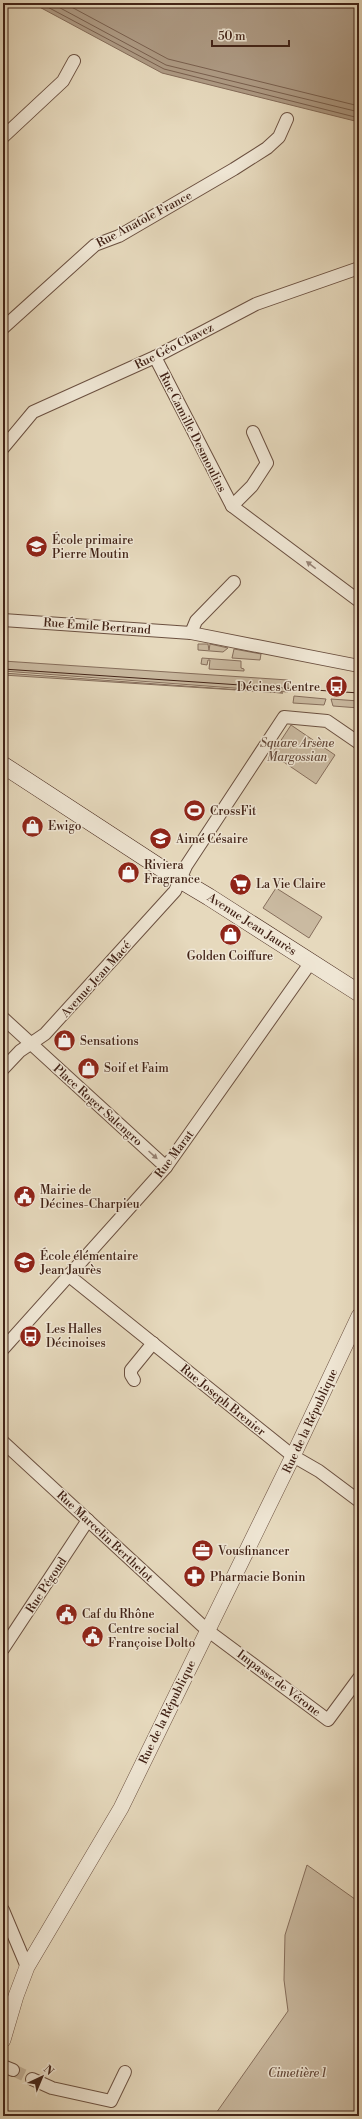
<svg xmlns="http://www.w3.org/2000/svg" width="362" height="2119" font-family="'Libre Bodoni',serif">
  <rect width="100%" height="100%" fill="#e6d9bd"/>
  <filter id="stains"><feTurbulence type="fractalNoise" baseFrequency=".005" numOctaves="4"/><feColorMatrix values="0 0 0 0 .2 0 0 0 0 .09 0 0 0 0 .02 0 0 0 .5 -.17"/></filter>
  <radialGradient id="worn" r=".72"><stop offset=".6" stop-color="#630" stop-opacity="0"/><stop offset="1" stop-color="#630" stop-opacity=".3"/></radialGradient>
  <!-- green -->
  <g fill="#cabaa1" stroke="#866e5c">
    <path d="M198,644H208L209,650L210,644L228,648L223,652L198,650Z"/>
    <path d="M234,649L261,654L260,660L232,658Z"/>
    <path d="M202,658L241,661V668L244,669V671L209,669L210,660H208L207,665L201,664Z"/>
    <path d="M3,661L288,680V692L3,671Z"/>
    <path d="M3,673L283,693L3,675Z"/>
    <path d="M294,696L326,699L324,705L293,703Z"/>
    <path d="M331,699L359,701V708L333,706Z"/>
    <path d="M291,725L335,755L316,784L272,754Z"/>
    <path d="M276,888L322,917L309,938L263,908Z"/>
    <path d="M307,1865L359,1902V2116H214L288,2011L284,1980L285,1935Z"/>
  </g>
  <!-- water -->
  <path fill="#ae9b85" stroke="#836b59" d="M32,3H359V122L162,73Z"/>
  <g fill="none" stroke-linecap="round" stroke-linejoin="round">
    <!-- shore -->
    <g stroke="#785f4e" stroke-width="1">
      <path d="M40,3L164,69L359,118"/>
      <path d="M51,3L166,65L359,112"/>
      <path d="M64,3L168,59L359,106"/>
    </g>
    <!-- minor-tunnel -->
    <path stroke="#c5b59c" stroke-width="12" stroke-dasharray="12 6" stroke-linecap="butt" d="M13,2070L32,2079"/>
    <defs>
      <g id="minor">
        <path d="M3,137L63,81L74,61"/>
        <path d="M3,328L95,245L119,236L234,169L267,148L279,137L287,119"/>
        <path d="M155,357L232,506L359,601"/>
        <path d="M3,448L33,412L155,357L256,304L359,268"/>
        <path d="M232,506L252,486L267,463L253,432"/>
        <path d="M3,620L191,633L359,666"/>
        <path d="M191,633L196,621L234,582"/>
        <path d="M3,1018L166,1167"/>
        <path d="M3,1069L20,1051L45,1034L175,891L186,866L284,717L327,721L359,743"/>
        <path d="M68,1275L293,1456L319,1471L359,1501"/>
        <path d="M3,1349L166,1167L311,962"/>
        <path d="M134,1380L131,1375V1370L153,1343"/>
        <path d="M3,1442L207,1630L328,1720L359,1678"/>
        <path d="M3,1649L88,1520"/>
        <path d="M3,1910L27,1967"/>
        <path d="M3,2066L13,2070"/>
        <path d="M32,2079L52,2088L111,2101L125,2072"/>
      </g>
      <path id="tertiary" d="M3,2040L16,1996L27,1967L121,1808L293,1456L359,1316"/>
      <path id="secondary" d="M3,765L167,872L209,897L359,993"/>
    </defs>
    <!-- minor casing -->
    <use href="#minor" stroke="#6b5040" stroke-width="14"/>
    <!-- tertiary casing -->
    <use href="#tertiary" stroke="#6b5040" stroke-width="16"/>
    <!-- secondary casing -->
    <use href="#secondary" stroke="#422317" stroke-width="18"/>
    <!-- minor -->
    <use href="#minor" stroke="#efe6d4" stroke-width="12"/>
    <!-- tertiary -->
    <use href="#tertiary" stroke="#efe6d4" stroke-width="15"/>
    <!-- secondary -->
    <use href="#secondary" stroke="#efe6d4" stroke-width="17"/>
    <!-- tram -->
    <path stroke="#422317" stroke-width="1" d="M3,669L359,693"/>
  </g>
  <!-- one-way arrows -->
  <defs><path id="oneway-solid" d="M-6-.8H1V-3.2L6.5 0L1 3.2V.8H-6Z"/></defs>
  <g fill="#988476">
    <use href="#oneway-solid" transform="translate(311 565) rotate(-143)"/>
    <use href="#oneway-solid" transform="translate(153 1155) rotate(42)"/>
  </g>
  <!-- icons -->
  <defs>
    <symbol id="school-disc" viewBox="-11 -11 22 22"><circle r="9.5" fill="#8f2418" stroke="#efe6d4"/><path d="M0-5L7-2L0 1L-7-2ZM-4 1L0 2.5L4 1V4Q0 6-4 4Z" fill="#fff"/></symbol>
    <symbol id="bus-disc" viewBox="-11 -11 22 22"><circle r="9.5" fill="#8f2418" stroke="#efe6d4"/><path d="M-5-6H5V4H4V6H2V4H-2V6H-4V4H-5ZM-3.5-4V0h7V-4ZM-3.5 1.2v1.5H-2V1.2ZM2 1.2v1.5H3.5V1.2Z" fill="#fff"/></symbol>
    <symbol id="stadium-disc" viewBox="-11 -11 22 22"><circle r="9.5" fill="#8f2418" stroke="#efe6d4"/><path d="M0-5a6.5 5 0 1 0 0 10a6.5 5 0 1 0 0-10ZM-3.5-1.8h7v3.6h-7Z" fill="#fff"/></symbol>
    <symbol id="shop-disc" viewBox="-11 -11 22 22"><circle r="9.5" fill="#8f2418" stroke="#efe6d4"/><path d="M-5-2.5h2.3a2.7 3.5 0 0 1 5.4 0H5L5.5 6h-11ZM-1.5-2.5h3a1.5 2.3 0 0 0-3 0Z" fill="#fff"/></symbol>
    <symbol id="supermarket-disc" viewBox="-11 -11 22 22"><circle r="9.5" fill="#8f2418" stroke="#efe6d4"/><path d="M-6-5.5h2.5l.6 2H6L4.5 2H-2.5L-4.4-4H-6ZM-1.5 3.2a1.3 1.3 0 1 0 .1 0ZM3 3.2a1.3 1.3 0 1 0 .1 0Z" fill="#fff"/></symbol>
    <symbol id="civic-disc" viewBox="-11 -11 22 22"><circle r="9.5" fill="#8f2418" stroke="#efe6d4"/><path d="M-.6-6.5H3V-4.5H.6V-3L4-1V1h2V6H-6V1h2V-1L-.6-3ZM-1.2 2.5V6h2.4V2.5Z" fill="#fff"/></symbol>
    <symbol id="office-disc" viewBox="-11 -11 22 22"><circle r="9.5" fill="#8f2418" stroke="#efe6d4"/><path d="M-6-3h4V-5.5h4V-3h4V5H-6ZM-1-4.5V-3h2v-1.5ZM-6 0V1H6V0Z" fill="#fff"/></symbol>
    <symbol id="pharmacy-disc" viewBox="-11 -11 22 22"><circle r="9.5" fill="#8f2418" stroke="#efe6d4"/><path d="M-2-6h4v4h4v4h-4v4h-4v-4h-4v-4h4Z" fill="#fff"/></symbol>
  </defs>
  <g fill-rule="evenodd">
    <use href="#school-disc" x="24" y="534" width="25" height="25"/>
    <use href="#bus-disc" x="324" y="674" width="25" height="25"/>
    <use href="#stadium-disc" x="182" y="798" width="25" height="25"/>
    <use href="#shop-disc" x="20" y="814" width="25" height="25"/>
    <use href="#school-disc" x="148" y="826" width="25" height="25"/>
    <use href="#shop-disc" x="116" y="860" width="25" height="25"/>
    <use href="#supermarket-disc" x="228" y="872" width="25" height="25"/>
    <use href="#shop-disc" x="218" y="922" width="25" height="25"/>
    <use href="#shop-disc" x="52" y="1028" width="25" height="25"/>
    <use href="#shop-disc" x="76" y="1056" width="25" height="25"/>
    <use href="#civic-disc" x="12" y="1184" width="25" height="25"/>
    <use href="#school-disc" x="12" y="1250" width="25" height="25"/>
    <use href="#bus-disc" x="18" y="1324" width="25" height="25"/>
    <use href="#office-disc" x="190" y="1538" width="25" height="25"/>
    <use href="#pharmacy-disc" x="182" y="1564" width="25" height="25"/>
    <use href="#civic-disc" x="54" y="1602" width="25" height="25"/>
    <use href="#civic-disc" x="80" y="1624" width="25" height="25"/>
  </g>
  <g text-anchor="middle" stroke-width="3" stroke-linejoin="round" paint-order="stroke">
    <!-- street labels -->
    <g font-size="12" fill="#422317" stroke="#efe6d4">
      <text transform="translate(144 219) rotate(-28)" y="4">Rue Anatole France</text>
      <text transform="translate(174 346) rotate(-27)" y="4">Rue Géo Chavez</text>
      <text transform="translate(193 432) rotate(63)" y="4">Rue Camille Desmoulins</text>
      <text transform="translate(97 626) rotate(4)" y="4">Rue Émile Bertrand</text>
      <text transform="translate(252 924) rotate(33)" y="4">Avenue Jean Jaurès</text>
      <text transform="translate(96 979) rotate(-48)" y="4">Avenue Jean Macé</text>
      <text transform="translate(98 1105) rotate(42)" y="4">Place Roger Salengro</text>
      <text transform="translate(174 1154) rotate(-53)" y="4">Rue Marat</text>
      <text transform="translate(223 1400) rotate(39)" y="4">Rue Joseph Brenier</text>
      <text transform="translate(310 1421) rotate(-65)" y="4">Rue de la République</text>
      <text transform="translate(105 1536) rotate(43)" y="4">Rue Marcelin Berthelot</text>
      <text transform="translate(46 1585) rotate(-57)" y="4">Rue Pégoud</text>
      <text transform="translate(279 1683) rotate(37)" y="4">Impasse de Vérone</text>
      <text transform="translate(167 1712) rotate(-64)" y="4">Rue de la République</text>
    </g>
    <!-- poi labels -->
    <g font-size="12" fill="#422317" stroke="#efe6d4" text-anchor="start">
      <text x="52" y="544">École primaire<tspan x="52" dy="14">Pierre Moutin</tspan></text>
      <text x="320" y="691" text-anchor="end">Décines Centre</text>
      <text x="210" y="815">CrossFit</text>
      <text x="48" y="830">Ewigo</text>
      <text x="176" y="843">Aimé Césaire</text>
      <text x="144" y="869">Riviera<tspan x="144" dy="14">Fragrance</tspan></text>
      <text x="256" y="888">La Vie Claire</text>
      <text x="230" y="960" text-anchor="middle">Golden Coiffure</text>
      <text x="80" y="1045">Sensations</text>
      <text x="104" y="1072">Soif et Faim</text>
      <text x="40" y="1194">Mairie de<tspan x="40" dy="14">Décines-Charpieu</tspan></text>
      <text x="40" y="1260">École élémentaire<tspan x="40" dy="14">Jean Jaurès</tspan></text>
      <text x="46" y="1333">Les Halles<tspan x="46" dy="14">Décinoises</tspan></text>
      <text x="218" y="1555">Vousfinancer</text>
      <text x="210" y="1581">Pharmacie Bonin</text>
      <text x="82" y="1618">Caf du Rhône</text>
      <text x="108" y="1633">Centre social<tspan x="108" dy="14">Françoise Dolto</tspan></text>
    </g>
    <!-- park labels -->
    <g font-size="12" font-style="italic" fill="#64493a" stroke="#efe6d4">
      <text x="297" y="747">Square Arsène<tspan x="297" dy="14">Margossian</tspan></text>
      <text x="297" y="2077">Cimetière 1</text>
    </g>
  </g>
  <!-- margin -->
  <rect width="362" height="2119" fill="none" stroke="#e6d9bd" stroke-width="16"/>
  <rect x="4" y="4" width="354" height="2111" fill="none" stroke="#422317" stroke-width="2"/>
  <rect x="8" y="8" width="346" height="2103" fill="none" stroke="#422317"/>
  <!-- north arrow -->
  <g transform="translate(42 2077) rotate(44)" stroke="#efe6d4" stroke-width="3" paint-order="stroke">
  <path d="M0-3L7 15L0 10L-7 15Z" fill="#422317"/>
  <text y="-6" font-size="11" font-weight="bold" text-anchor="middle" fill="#422317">N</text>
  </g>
  <!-- scale -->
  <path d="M212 40v6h77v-6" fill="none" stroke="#422317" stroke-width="2"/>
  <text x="218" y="40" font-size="12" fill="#422317" stroke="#efe6d4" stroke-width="3" paint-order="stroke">50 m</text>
  <rect width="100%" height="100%" filter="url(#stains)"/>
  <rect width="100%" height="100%" fill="url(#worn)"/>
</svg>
